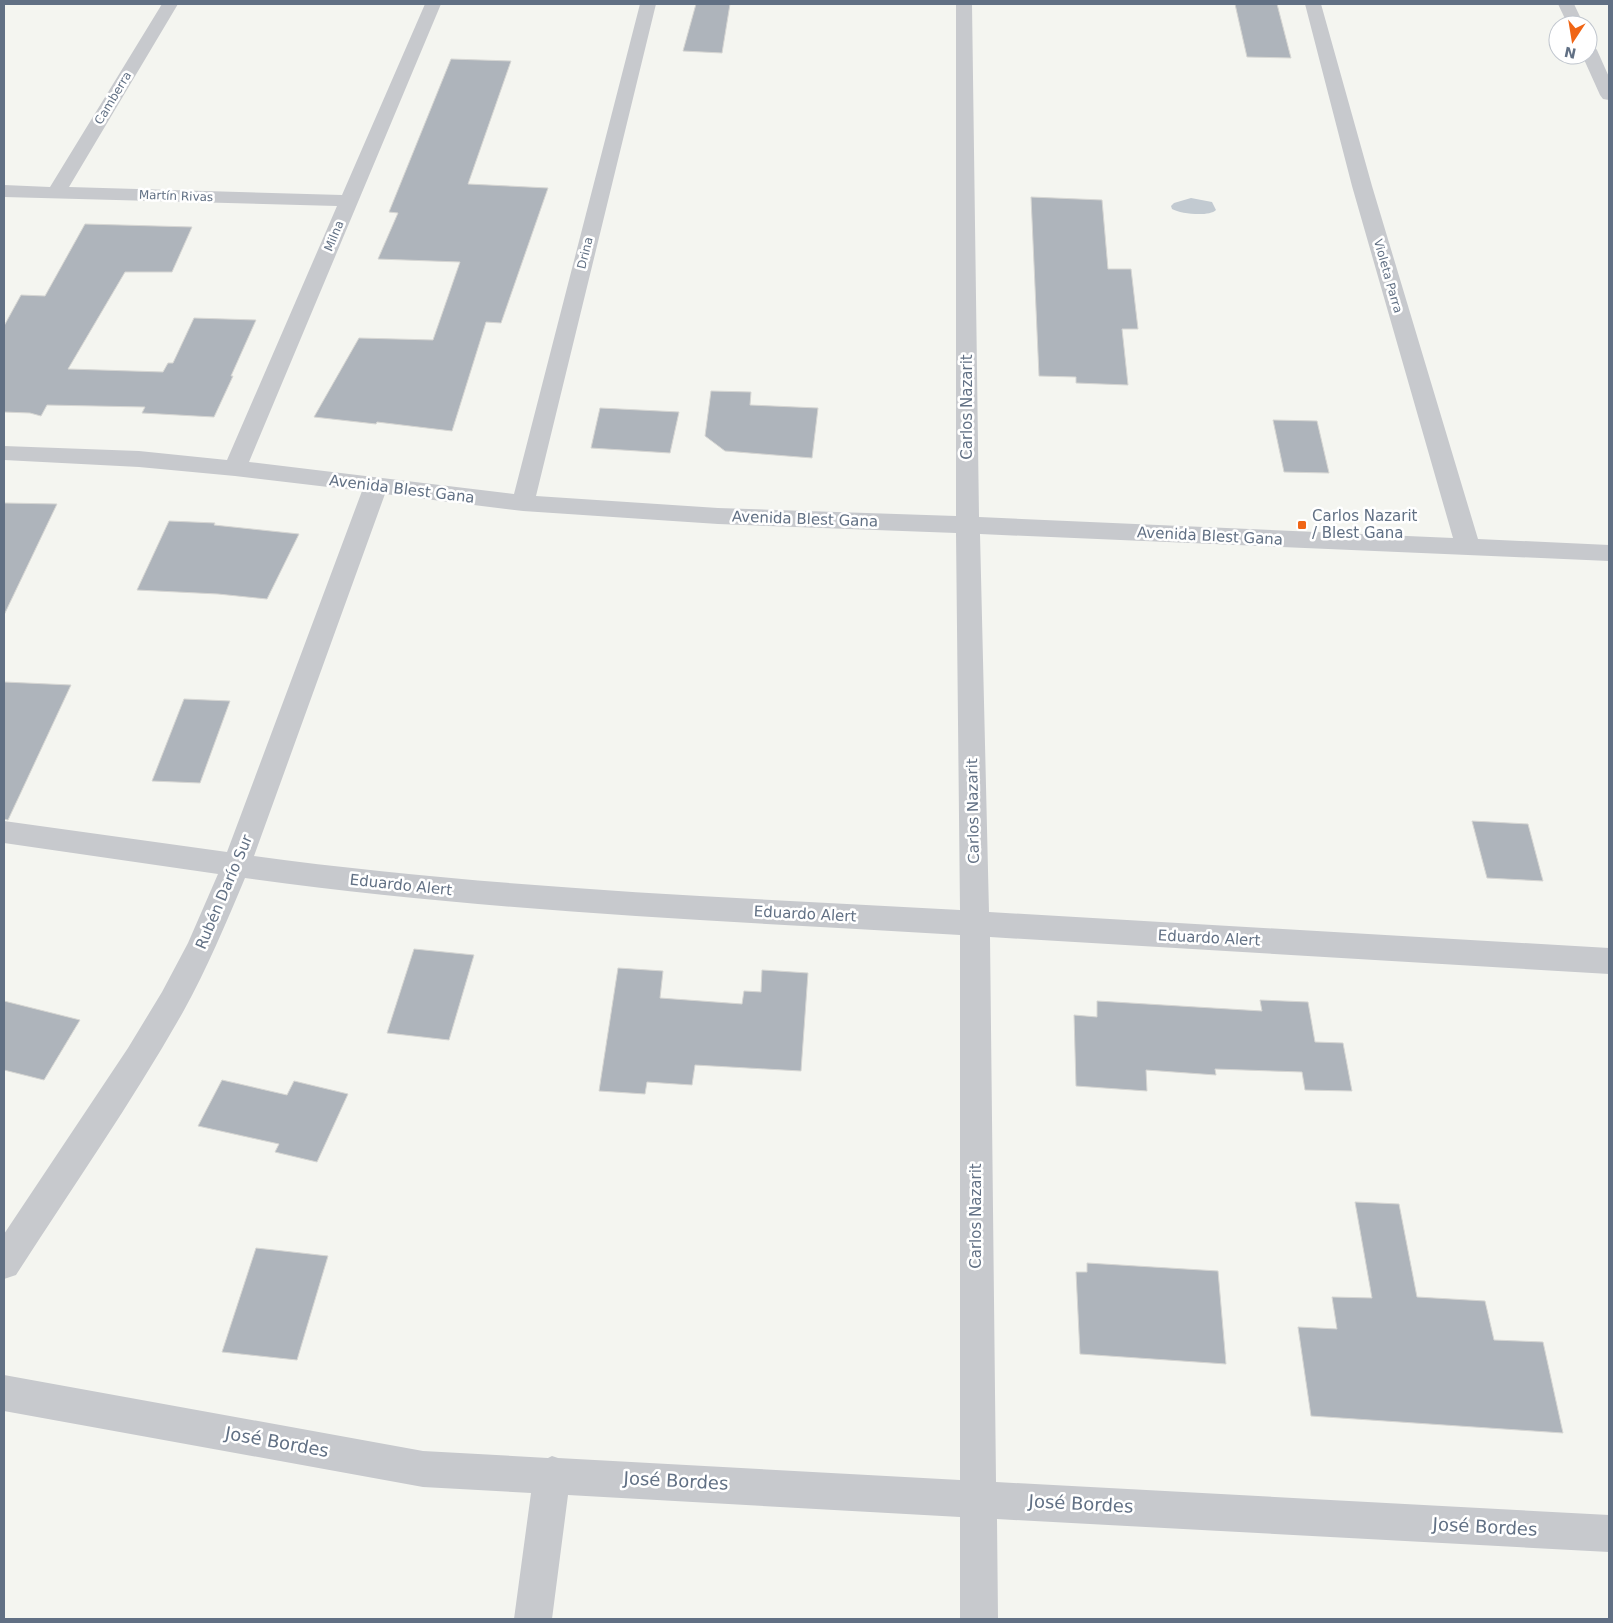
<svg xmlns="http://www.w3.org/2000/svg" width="1613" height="1623" font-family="'DejaVu Sans',sans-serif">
  <rect width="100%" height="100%" fill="#f4f5f0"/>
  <!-- water -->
  <path fill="#c2cad1" d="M1191,198L1212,202L1216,210C1209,217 1181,214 1172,209L1171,206L1174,203Z"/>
  <!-- building -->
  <g fill="#aeb4bb" stroke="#d6d6d3">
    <path d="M696,4H730L722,53L683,51Z"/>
    <path d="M1235,4H1277L1291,58L1247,57Z"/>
    <path d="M451,59L511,61L468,184L548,188L501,323L486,322L452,431L377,422L376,424L314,417L359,338L433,340L460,262L378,259L398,213L389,212Z"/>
    <path d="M1031,197L1102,200L1108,269H1131L1138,329H1122L1128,385L1076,383V377L1039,376Z"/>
    <path d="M85,224L192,227L172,272H125L68,369L163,372L168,363H173L194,318L256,320L231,376H233L214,417L142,413L145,407L47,405L41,416L30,413L4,412V326L21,295L45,296Z"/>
    <path d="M711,391L751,392L750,405L818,408L812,458L725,451L705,436Z"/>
    <path d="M600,408L679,412L670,453L591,448Z"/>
    <path d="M1273,420L1317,421L1329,473L1284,472Z"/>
    <path d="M4,503L57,504L4,615Z"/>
    <path d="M169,521L215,523L214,525L299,534L267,599L218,594L137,590Z"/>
    <path d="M4,682L71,685L8,820L4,819Z"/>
    <path d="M184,699L230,701L200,783L152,781Z"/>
    <path d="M1472,821L1528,824L1543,881L1487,878Z"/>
    <path d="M414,949L474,955L449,1040L387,1033Z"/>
    <path d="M618,968L663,971L660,998L742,1004L744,991L761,992L762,970L808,973L801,1071L695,1065L692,1085L647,1082L645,1094L599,1091Z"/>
    <path d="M1260,1000L1308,1002L1315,1042L1343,1043L1352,1091L1305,1090L1302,1072L1215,1069L1216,1075L1146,1070L1147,1091L1076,1086L1074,1015L1097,1017V1001L1262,1011Z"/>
    <path d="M4,1001L80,1020L44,1080L4,1070Z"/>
    <path d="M222,1080L287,1095L294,1081L348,1094L317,1162L275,1152L279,1144L198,1126Z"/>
    <path d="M1355,1202L1399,1204L1417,1297L1485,1301L1494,1340L1543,1342L1563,1433L1311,1416L1298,1327L1337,1329L1332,1297L1372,1298Z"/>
    <path d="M256,1248L328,1256L297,1360L222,1352Z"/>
    <path d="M1087,1263L1218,1271L1226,1364L1080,1354L1076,1272H1087Z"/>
  </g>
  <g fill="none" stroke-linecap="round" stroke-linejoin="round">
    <!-- minor -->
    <g fill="#c7c9cd" fill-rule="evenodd">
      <path d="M162,4H178L69,187L342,195L425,4H441L249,462L514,494L640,4H656L536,496L718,508L956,516V4H972L979,517L1453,538L1352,186L1305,4H1321L1372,186L1478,539L1609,545V561L980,534L989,912L1609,948V974L990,937L996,1482L1609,1515V1552L997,1519L998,1619H960V1517L568,1495L552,1619H514L531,1493L423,1487L4,1411V1375L423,1451L548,1458L552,1456L558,1458L960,1480V935C722,921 482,911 245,878C226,923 207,969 183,1012C132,1102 72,1188 16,1275L4,1279V1234L128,1048L162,992L188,943L218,874L4,843V821L227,852L362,491L235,476L139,467L4,460V446L139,451L227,460L337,206L4,197V185L50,187ZM385,494L523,511L718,524L956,533L960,910C725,897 488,888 254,856Z"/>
      <path d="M1558,4H1574L1584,25H1568Z"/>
      <path d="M1588,45L1594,46L1597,50L1609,77V100L1603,99L1600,95L1582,55H1588Z"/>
    </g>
  </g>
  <!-- markers -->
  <rect fill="#f06515" stroke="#fff" stroke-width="2" x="1297" y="520" width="10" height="10" rx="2.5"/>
  <g text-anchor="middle" stroke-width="5" stroke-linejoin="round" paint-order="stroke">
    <!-- far-street labels -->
    <g font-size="12" fill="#617084" stroke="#fff">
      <text transform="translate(113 98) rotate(-59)" y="4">Camberra</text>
      <text transform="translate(176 196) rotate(2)" y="4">Martín Rivas</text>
      <text transform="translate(334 236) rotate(-67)" y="4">Milna</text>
      <text transform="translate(585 253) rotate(-76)" y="4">Drina</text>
      <text transform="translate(1388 276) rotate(74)" y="4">Violeta Parra</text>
    </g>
    <!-- street labels -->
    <g font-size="15" fill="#617084" stroke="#fff">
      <text transform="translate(967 407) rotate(-90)" y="5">Carlos Nazarit</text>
      <text transform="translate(402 489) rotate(7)" y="5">Avenida Blest Gana</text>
      <text transform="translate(805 519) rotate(2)" y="5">Avenida Blest Gana</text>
      <text transform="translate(1210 536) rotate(3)" y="5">Avenida Blest Gana</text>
      <text transform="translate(973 811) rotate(-91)" y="5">Carlos Nazarit</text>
      <text transform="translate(401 885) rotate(6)" y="5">Eduardo Alert</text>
      <text transform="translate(224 892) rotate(-67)" y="5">Rubén Darío Sur</text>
      <text transform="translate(805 914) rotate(3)" y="5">Eduardo Alert</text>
      <text transform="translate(1209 938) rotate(3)" y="5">Eduardo Alert</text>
      <text transform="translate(976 1216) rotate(-90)" y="5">Carlos Nazarit</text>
    </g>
    <!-- poi labels -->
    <g font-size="15" fill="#617084" stroke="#fff" text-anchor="start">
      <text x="1312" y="521">Carlos Nazarit<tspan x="1312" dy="17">/ Blest Gana</tspan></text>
    </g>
    <!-- near-street labels -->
    <g font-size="18" fill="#617084" stroke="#fff">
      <text transform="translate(277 1442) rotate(10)" y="6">José Bordes</text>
      <text transform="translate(676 1481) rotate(3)" y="6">José Bordes</text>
      <text transform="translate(1081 1504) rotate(3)" y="6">José Bordes</text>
      <text transform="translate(1485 1527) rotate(3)" y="6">José Bordes</text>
    </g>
  </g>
  <!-- border -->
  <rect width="1613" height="1623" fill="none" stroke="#617084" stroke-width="10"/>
  <!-- north arrow -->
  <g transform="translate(1573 40) rotate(192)"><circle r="24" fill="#ffffff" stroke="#c0c6ce"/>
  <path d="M0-4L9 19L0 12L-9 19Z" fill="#f06515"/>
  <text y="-8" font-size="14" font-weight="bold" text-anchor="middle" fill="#617084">N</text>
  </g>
</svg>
